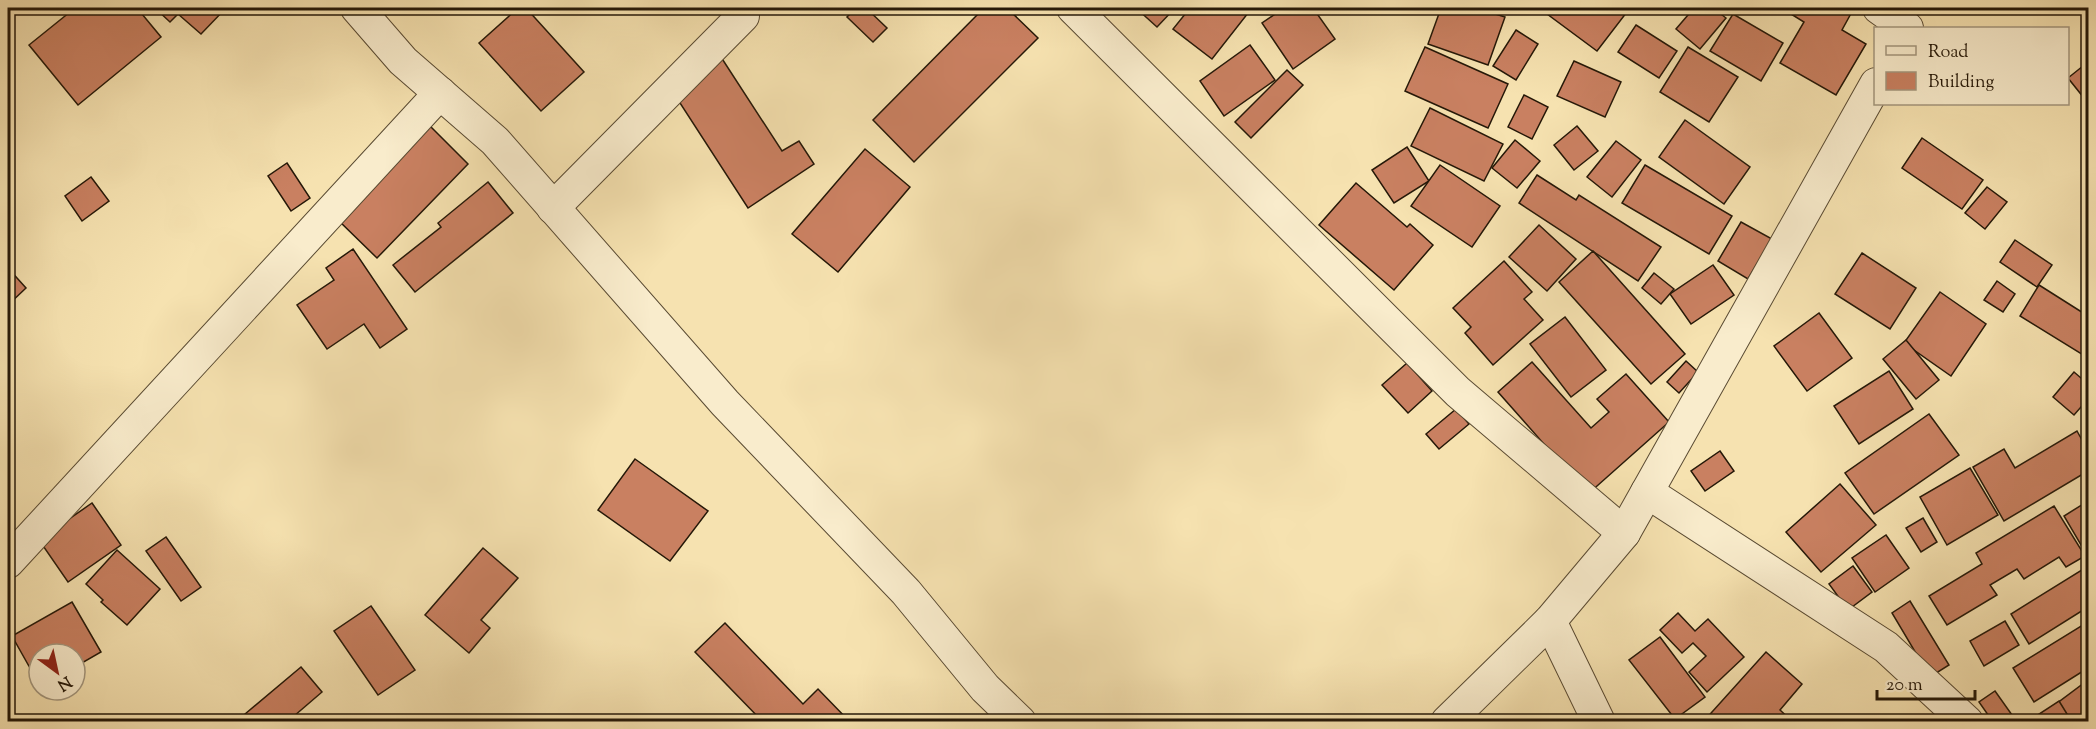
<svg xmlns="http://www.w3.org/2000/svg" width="2096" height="729" font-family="'Sorts Mill Goudy',serif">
  <rect width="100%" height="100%" fill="#f6e2b0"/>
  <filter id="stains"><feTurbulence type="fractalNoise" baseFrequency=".00333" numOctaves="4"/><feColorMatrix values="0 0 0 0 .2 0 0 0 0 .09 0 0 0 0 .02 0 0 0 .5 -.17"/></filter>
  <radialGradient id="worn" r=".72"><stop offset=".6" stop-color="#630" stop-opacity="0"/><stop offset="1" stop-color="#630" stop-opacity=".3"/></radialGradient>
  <!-- building -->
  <g fill="#c98061" stroke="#251808" stroke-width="1.5">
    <path d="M75,8H137L161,37L78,105L29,45Z"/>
    <path d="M155,8H226L201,34L178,14L170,22Z"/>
    <path d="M518,8H526L584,72L541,111L479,43Z"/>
    <path d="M856,8H866L887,28L873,42L847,17Z"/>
    <path d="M984,8H1007L1038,38L914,162L873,120Z"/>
    <path d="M1136,8H1175L1157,27Z"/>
    <path d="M1190,8H1252L1212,59L1173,29Z"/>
    <path d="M1284,8H1313L1335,39L1293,69L1262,23Z"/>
    <path d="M1441,8H1476L1505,17L1488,65L1428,44Z"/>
    <path d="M1539,8H1630L1597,51Z"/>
    <path d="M1694,8H1713L1726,18L1700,49L1676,29Z"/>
    <path d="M1784,8H1854L1842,30L1866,44L1836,95L1780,63L1804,22L1783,9Z"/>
    <path d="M1733,14L1783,43L1761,81L1710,51Z"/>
    <path d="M1636,25L1677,51L1659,78L1618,52Z"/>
    <path d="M1516,30L1538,44L1516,80L1493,66Z"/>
    <path d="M1250,45L1275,80L1224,116L1200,81Z"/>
    <path d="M1425,47L1508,84L1488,128L1405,91Z"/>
    <path d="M1688,47L1738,77L1709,122L1660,92Z"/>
    <path d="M719,54L782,151L799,141L814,164L748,208L669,86Z"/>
    <path d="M1574,61L1621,82L1605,117L1557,96Z"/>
    <path d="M2088,62V103L2068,78Z"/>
    <path d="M1287,70L1303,85L1251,138L1235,122Z"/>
    <path d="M1524,95L1548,107L1532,139L1508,127Z"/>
    <path d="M1430,108L1503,144L1484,181L1411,146Z"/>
    <path d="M1685,120L1750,167L1724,204L1659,157Z"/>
    <path d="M429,125L468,164L377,258L337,219Z"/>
    <path d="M1577,126L1598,151L1574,170L1554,145Z"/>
    <path d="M1922,138L1983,180L1962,209L1902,168Z"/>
    <path d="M1515,140L1540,161L1517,188L1492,168Z"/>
    <path d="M1616,141L1641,160L1612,197L1587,177Z"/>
    <path d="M1407,147L1429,181L1394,203L1372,170Z"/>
    <path d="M865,149L910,187L838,272L792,234Z"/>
    <path d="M287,163L310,198L291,211L268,176Z"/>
    <path d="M1440,165L1500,206L1472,247L1411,206Z"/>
    <path d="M1645,165L1732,216L1709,254L1622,203Z"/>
    <path d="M1537,175L1576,200L1579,195L1661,247L1638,281L1519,203Z"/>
    <path d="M91,177L109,201L82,221L65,196Z"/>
    <path d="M488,182L513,213L415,292L393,265L441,227L438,223Z"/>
    <path d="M1356,183L1407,227L1410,224L1433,245L1394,290L1319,225Z"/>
    <path d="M1987,187L2007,202L1985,229L1965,213Z"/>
    <path d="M1741,222L1772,239L1748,279L1718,261Z"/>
    <path d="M1539,225L1576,259L1547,291L1509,257Z"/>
    <path d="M2015,240L2052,265L2037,287L2000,262Z"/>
    <path d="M353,249L407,329L380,348L364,324L327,349L297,305L334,280L326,268Z"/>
    <path d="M1593,251L1685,354L1651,384L1559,282Z"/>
    <path d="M1862,253L1916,288L1890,329L1835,294Z"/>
    <path d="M1504,261L1532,292L1524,299L1543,320L1493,365L1465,333L1471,327L1453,308Z"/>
    <path d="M1713,265L1734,295L1691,324L1670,294Z"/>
    <path d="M8,268L26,288L8,305Z"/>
    <path d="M1654,273L1674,289L1661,304L1642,288Z"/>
    <path d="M1997,281L2015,294L2003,312L1984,300Z"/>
    <path d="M2039,285L2088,316V358L2020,316Z"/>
    <path d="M1940,292L1986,324L1951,376L1904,343Z"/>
    <path d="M1819,313L1852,358L1807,391L1774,346Z"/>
    <path d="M1565,317L1606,370L1571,397L1530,344Z"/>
    <path d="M1906,340L1939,380L1916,399L1883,359Z"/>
    <path d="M1686,361L1698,372L1679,393L1667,382Z"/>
    <path d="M1532,362L1591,428L1609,412L1597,399L1626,374L1669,422L1588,494L1498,392Z"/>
    <path d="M1407,363L1432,391L1408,413L1382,385Z"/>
    <path d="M1889,371L1913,409L1859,444L1834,406Z"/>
    <path d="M2074,372L2088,384V399L2074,415L2053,397Z"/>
    <path d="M1456,409L1469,424L1439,449L1426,434Z"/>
    <path d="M1929,414L1959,455L1874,514L1845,473Z"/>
    <path d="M2077,431L2088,451V471L2004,521L1973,467L2004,449L2015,468Z"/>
    <path d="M1720,451L1734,471L1705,491L1691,471Z"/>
    <path d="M635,459L708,511L670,561L598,510Z"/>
    <path d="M1970,468L1998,515L1947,545L1920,497Z"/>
    <path d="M1840,484L1876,525L1821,572L1786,532Z"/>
    <path d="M2088,501V540L2081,545L2064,516Z"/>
    <path d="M92,503L121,545L68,582L39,540Z"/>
    <path d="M2054,506L2085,556L2066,567L2059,557L2024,579L2017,569L1990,585L1997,595L1947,625L1929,596L1982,564L1976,553Z"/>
    <path d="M1923,518L1937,542L1921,552L1906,528Z"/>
    <path d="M1886,535L1909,568L1875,592L1852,558Z"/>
    <path d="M166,537L201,587L181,601L146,551Z"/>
    <path d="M483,548L518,578L481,620L490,628L469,653L425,615Z"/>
    <path d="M117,550L160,589L127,625L101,602L103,600L86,584Z"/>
    <path d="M1853,566L1872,592L1848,610L1829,584Z"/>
    <path d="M2085,568L2088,573V607L2029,644L2011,614Z"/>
    <path d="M1910,601L1949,665L1930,677L1892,613Z"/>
    <path d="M72,602L101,652L75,667V654H39V684L12,636Z"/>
    <path d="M371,606L415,670L378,695L334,631Z"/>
    <path d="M1678,613L1695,631L1708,619L1744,657L1707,692L1689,672L1706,656L1693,643L1682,653L1660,630Z"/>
    <path d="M2005,621L2019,645L1984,666L1970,641Z"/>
    <path d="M725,623L803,704L818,689L850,722H763L695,652Z"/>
    <path d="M2086,623L2088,628V668L2034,702L2013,668Z"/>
    <path d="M1660,637L1705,697L1675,719L1629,660Z"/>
    <path d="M1766,652L1802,684L1780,710L1793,722H1703Z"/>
    <path d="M301,667L322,692L287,722H252L245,714Z"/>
    <path d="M2088,680V722H2069L2056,704Z"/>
    <path d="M1995,691L2017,722H1993L1979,702Z"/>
    <path d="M2059,701L2072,722H2035L2033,718Z"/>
  </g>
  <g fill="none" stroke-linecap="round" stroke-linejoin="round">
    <defs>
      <g id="street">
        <path d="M357,8L403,61L495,141L725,403L906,592L985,688L1020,722"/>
        <path d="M1073,8L1458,392L1624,533"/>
        <path d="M1879,8L1907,28"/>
        <path d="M553,208L743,16"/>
        <path d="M1647,492L1886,647L1967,722"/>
        <path d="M8,562L440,93"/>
        <path d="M1550,621L1599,722"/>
        <path d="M1447,722L1550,621L1624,533L1876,84"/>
      </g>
    </defs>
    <!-- street casing -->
    <use href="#street" stroke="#594a32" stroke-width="34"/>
    <!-- street -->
    <use href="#street" stroke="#f9eccc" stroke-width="32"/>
  </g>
  <!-- margin -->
  <rect width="2096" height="729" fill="none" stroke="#f6e2b0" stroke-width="30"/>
  <rect x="9" y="9" width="2078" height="711" fill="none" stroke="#251808" stroke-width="3"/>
  <rect x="15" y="15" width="2066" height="699" fill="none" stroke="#251808" stroke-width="1.5"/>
  <!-- legend -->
  <rect x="1874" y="27" width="195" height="78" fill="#f9eccc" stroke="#a4977e" stroke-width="1.5"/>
  <rect x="1886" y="46" width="30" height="9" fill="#f9eccc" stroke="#a4977e" stroke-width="1.5"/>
  <text x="1928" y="57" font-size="18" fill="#251808">Road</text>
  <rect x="1886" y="72" width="30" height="18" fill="#c98061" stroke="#a4977e" stroke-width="1.5"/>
  <text x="1928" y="87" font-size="18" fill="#251808">Building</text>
  <!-- north arrow -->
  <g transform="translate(57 672) rotate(147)"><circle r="28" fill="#f9eccc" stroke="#a4977e" stroke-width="1.5"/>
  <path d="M0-4.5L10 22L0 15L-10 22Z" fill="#8f2418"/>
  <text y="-9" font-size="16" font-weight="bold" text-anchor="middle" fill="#251808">N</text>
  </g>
  <!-- scale -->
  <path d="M1877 690v9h98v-9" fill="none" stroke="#251808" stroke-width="3"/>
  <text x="1886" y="690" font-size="18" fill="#251808" stroke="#f9eccc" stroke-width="4.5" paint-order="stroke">20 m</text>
  <rect width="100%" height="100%" filter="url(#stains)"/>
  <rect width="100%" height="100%" fill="url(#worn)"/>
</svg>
